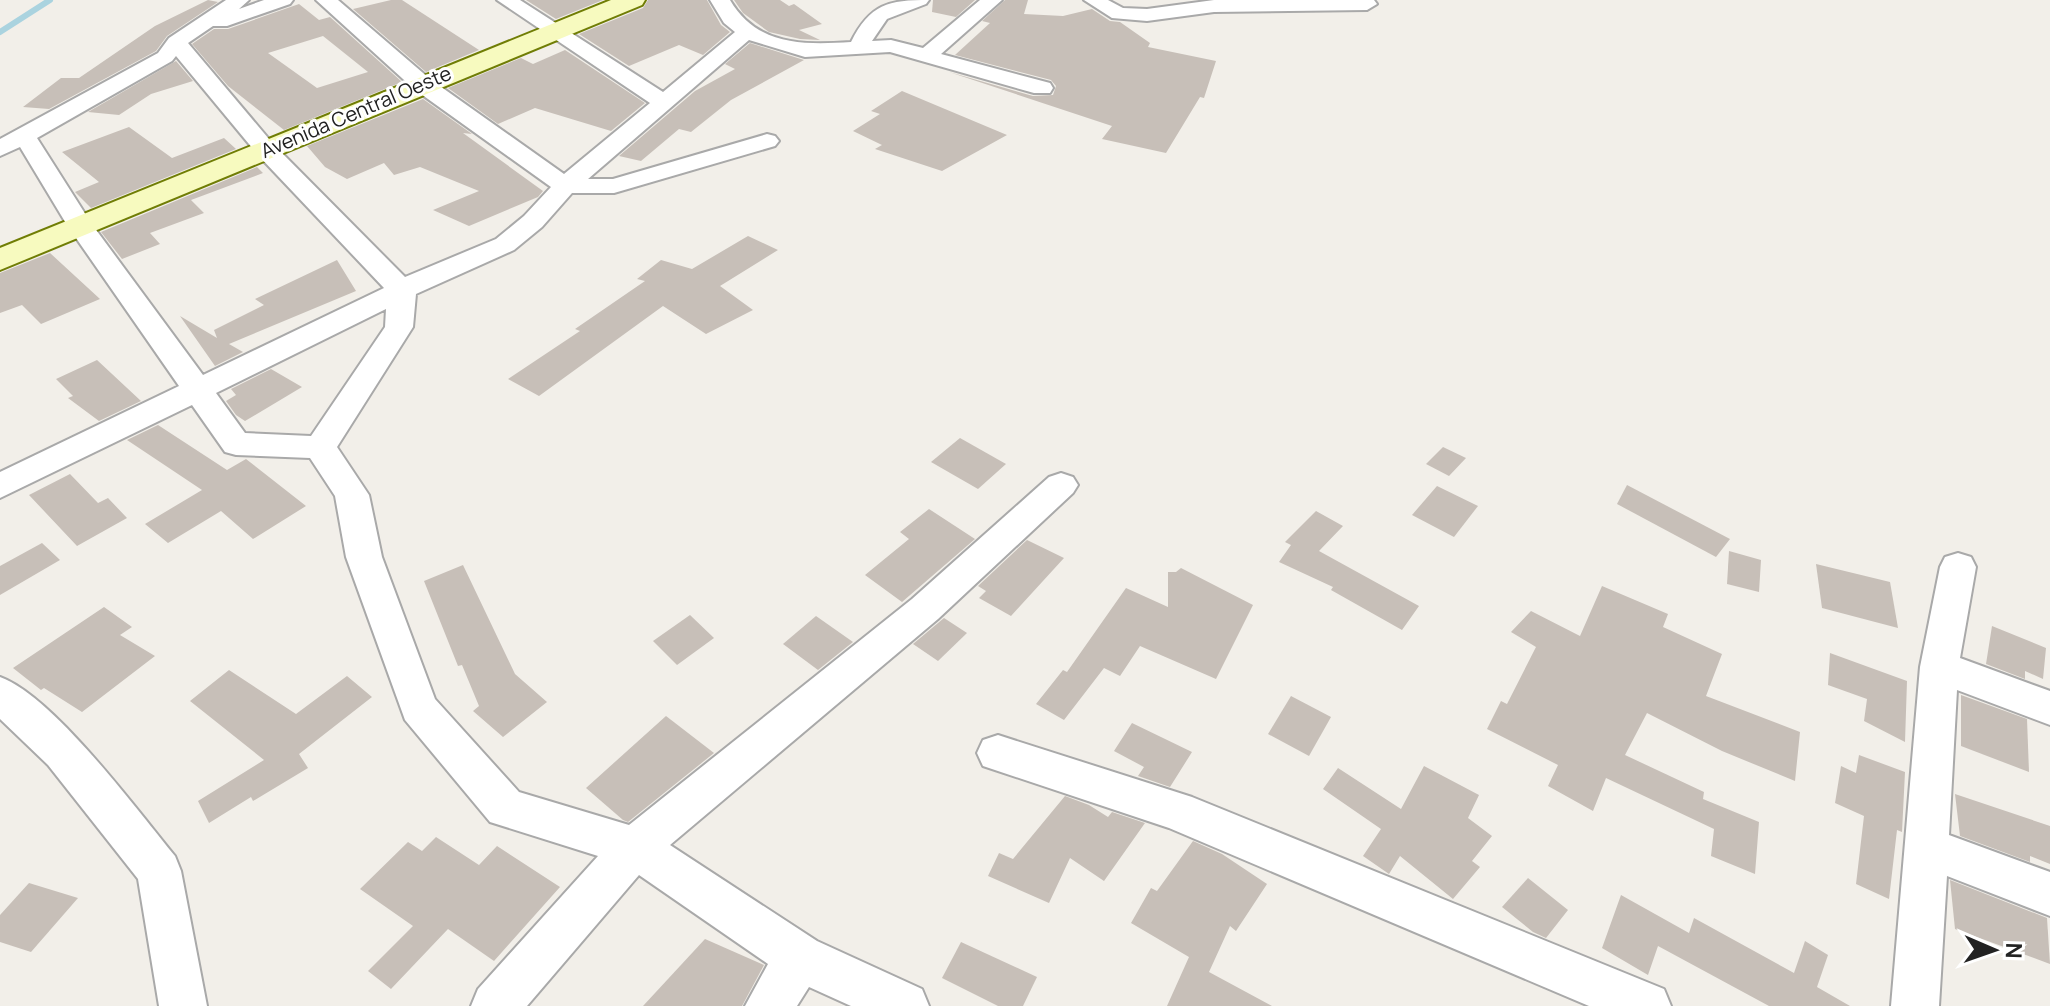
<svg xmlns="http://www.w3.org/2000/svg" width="2050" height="1006" font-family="Manrope,sans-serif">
  <rect width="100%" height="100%" fill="#f2efe9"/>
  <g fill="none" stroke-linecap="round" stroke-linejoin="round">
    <!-- stream -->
    <path stroke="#aad3df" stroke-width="6" d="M0,32L50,0"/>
  </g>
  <!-- building -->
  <g fill="#c7bfb8" fill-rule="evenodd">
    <path d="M208,0L218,2L167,36L156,51L49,109L23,107L61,78H79L155,26Z"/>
    <path d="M391,0H402L479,50L426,72L353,9Z"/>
    <path d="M526,0H603L556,19Z"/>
    <path d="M648,0H707L721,25L730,32L703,55L679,45L629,66L579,34L643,8Z"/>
    <path d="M734,0H780L789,6L794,4L822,24L799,30L820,40L800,39L769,32L743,13Z"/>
    <path d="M933,0H975L956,17L932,12Z"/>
    <path d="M1005,0H1028L1024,14L1063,16L1092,9L1110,21L1120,22L1150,43L1148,47L1216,61L1204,98L1200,97L1166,153L1102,139L1112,126L949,72L1033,96L1053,95L1056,86L1051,80L955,55L990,23L982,21Z"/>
    <path d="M299,4L319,20L330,17L402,82L284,130L228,86L192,44L214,29H228ZM323,36L368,72L317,88L268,53Z"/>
    <path d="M750,43L804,60L731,100L691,132L679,129L641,161L619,156L695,91L735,69L725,64Z"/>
    <path d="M565,50L645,103L611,131L535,108L498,124L448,88L521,58L533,64Z"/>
    <path d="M176,61L193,81L151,94L119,115L88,112Z"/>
    <path d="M902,91L1007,135L942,171L875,149L882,145L853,131L880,114L871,111Z"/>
    <path d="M423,99L472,134L463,133L543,191L538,197L469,226L433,210L479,191L420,167L394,175L384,163L347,179L325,167L307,146Z"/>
    <path d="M129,127L172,158L224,138L236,149L91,208L75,192L99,182L62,152Z"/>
    <path d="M257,167L263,173L191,200L204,213L150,233L160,244L122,259L101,232Z"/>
    <path d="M748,236L778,250L720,286L753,310L706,334L663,306L539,396L508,379L580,331L575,329L645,281L637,279L661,260L692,269Z"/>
    <path d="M50,253L100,299L41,324L22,305L0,313V273Z"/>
    <path d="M337,260L356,291L229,344L243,352L215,366L180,316L217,338L214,330L264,305L255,299Z"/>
    <path d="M97,360L141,401L99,421L68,398L73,396L56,379Z"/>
    <path d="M271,369L302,387L245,421L236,415L226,401L236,395L231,389Z"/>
    <path d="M158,425L227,470L246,459L306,506L253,539L221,511L168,543L145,524L202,490L127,440Z"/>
    <path d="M960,438L1006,464L978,489L931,462Z"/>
    <path d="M1443,447L1466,458L1449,476L1426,464Z"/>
    <path d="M70,474L98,503L108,498L127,518L77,546L29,495Z"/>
    <path d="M1627,485L1730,539L1716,557L1617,504Z"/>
    <path d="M1437,486L1478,506L1454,537L1412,515Z"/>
    <path d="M929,509L975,539L902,602L865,575L909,539L900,532Z"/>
    <path d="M1316,511L1343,526L1319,551L1419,606L1402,630L1331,590L1333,587L1279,562L1291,545L1285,542Z"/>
    <path d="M1027,540L1064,558L1011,616L979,598L986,591L978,586Z"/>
    <path d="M42,543L60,560L0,595V566Z"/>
    <path d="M1729,551L1761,560L1759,592L1727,584Z"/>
    <path d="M1816,564L1890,582L1898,628L1822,608Z"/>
    <path d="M463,565L515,674L547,702L503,737L473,711L479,706L462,665L458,666L424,581Z"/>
    <path d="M1181,568L1253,605L1216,679L1140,646L1120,676L1104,668L1064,720L1036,704L1063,670L1067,672L1126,588L1168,607V572H1176Z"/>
    <path d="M1602,586L1668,614L1663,627L1722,654L1706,696L1800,732L1795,781L1722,751L1647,713L1625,755L1704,792L1703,799L1759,822L1755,874L1711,856L1714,829L1606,778L1593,811L1548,786L1558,765L1487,729L1501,701L1507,704L1536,647L1511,632L1531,611L1580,636Z"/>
    <path d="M104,607L132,627L120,635L155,656L82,712L44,688L41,690L13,668Z"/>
    <path d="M690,615L714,638L677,665L653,641Z"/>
    <path d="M816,616L853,642L818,670L783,644Z"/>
    <path d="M944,618L967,633L938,661L913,644Z"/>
    <path d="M1992,626L2046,648L2043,679L2025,671V679L1986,664Z"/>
    <path d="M1830,653L1907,681L1905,742L1864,721L1867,699L1828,685Z"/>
    <path d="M229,670L296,714L347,676L372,697L299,754L308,768L253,801L251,797L209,823L198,801L264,760L190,701Z"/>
    <path d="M1961,695L2027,719L2029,772L1961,746Z"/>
    <path d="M1291,696L1331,717L1309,756L1268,734Z"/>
    <path d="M666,716L714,753L628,822L623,820L586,788Z"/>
    <path d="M1132,723L1192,752L1170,787L1138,776L1144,767L1114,751Z"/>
    <path d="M1859,755L1905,772L1902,832L1897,830L1889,899L1856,884L1864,816L1835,803L1841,766L1856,773Z"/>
    <path d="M1424,766L1479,795L1468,818L1492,836L1472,861L1480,867L1453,899L1400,856L1389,874L1363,856L1381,829L1323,789L1338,768L1401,809Z"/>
    <path d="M1955,794L2050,826V864L2030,856V862L1960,836Z"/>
    <path d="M1065,796L1089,805L1108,817L1112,812L1145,823L1104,881L1070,858L1049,903L988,876L999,853L1013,859Z"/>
    <path d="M436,837L479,865L497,846L560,887L494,961L448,929L391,989L368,971L413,926L360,889L408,842L422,851Z"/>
    <path d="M1193,841L1222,854L1267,884L1236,931L1230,926L1209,972L1272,1006H1167L1189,957L1131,923L1151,888L1157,891Z"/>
    <path d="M1528,878L1568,910L1546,938L1533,932L1502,907Z"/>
    <path d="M1950,880L2047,918L2050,964L1955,929Z"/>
    <path d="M29,883L78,898L31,952L0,942V915Z"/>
    <path d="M1621,895L1689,933L1694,918L1794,973L1805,941L1828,955L1817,987L1850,1006H1769L1658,946L1648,975L1602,948Z"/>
    <path d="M705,939L764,965L742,1006H643Z"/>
    <path d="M961,942L1037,977L1023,1006H998L942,978Z"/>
  </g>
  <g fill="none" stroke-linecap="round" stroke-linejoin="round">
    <defs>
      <g id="street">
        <path d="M226,0H249L239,9L264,0H293L290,4L227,26H213L188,43L274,145L405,277L496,239L524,216L551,187L414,89L316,0H338L430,79L564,174L650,103L497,0H520L663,92L735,32L724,23L710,0H730C757,46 804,45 851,42C870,4 888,0 929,0L926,4L887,19L872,41L891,40L923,48L980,0H1002L941,54L1050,83L1053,88L1050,93H1034L890,52L805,57L749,40L588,179H613L767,134L775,136L779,141L775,146L614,193H572L542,227L514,250L416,294L413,327L337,447L369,495L382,557L435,699L519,792L629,825L912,599L1049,477L1061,473L1073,477L1078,485L1073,493L938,619L670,845L817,941L922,989L929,1006H851L809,987L797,1006H745L768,964L639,875L527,1006H471L478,989L598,856L490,822L405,720L346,557L335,496L310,458L236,455L225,452L192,405L0,498V472L179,386L67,225L20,147L0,156V139L158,53L169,38ZM176,56L258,155L384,288L203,375L91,223L37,138L172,61ZM386,309L385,327L311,436L245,433L216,393Z"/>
        <path d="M1084,0H1108L1123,8L1147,9L1214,0H1374L1377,4L1367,10L1214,12L1147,21L1112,18Z"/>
        <path d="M1958,553L1971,557L1976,567L1960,658L2050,691V725L1957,690L1949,835L2050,872V916L1947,876L1939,1006H1891L1920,667L1940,567L1945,557Z"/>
        <path d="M0,677C53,696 137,810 175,856L181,871L207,1006H159L138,879L48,765L0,719Z"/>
        <path d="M998,735L1192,797L1664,989L1671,1006H1589L1169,828L983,766L977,753L983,740Z"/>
      </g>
      <path id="secondary" d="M611,0H645L642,5L0,270V248Z"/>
    </defs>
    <!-- street casing -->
    <use href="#street" stroke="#a9a9a9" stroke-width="4"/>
    <!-- secondary casing -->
    <use href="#secondary" stroke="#707d05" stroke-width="4"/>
    <!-- street -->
    <use href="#street" fill="#fff" fill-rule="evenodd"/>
    <!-- secondary -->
    <use href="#secondary" fill="#f7fabf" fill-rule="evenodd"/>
  </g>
  <g text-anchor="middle" stroke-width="6" stroke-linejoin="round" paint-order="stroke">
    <!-- far-street labels -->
    <g font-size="20" fill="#222" stroke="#fff">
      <text transform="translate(356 112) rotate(-23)" y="7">Avenida Central Oeste</text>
    </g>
  </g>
  <!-- north arrow -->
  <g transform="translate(1994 950) rotate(92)" stroke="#ffffff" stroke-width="6" paint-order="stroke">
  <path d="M0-6L14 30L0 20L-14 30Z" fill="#222222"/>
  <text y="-12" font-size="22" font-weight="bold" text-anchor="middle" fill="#222222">N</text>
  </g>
</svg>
